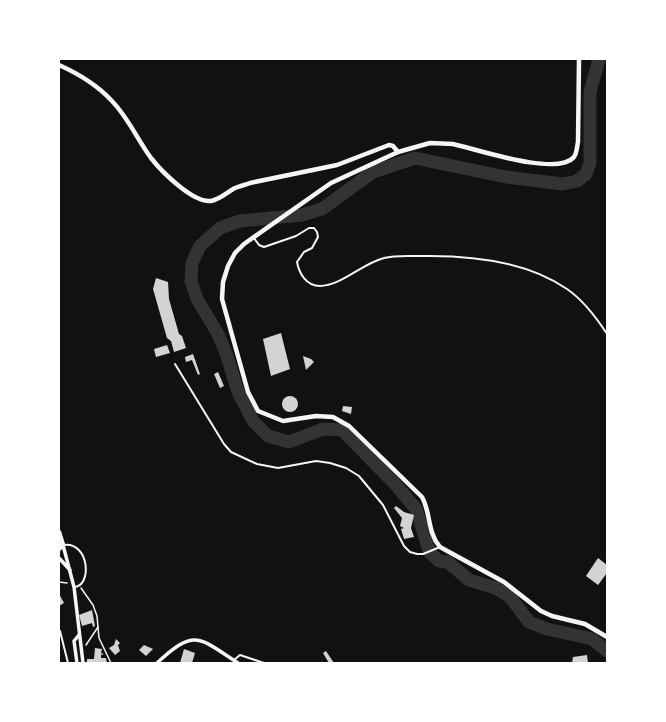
<svg xmlns="http://www.w3.org/2000/svg" width="666" height="722" font-family="'Roboto Condensed',sans-serif">
  <rect width="100%" height="100%" fill="#111"/>
  <g fill="none" stroke-linecap="round" stroke-linejoin="round">
    <!-- river -->
    <path stroke="#333" stroke-width="13" d="M599,59L590,92V163L586,174L577,181L563,184L506,177L415,158L373,172L322,209L302,215L240,221L220,228L200,246L192,263L191,281L197,299L218,334L226,353L238,392L253,421L268,436L289,442L323,429L342,430L395,484L416,509L430,553L439,561L448,562L469,580L496,588L510,597L529,622L547,629L592,639L607,651"/>
  </g>
  <!-- building -->
  <g fill="#d3d3d3">
    <path d="M156,278L168,282L169,299L179,334L182,336L186,348L174,352L171,341L167,338L153,289Z"/>
    <path d="M281,333L290,369L271,376L263,339Z"/>
    <path d="M167,345L170,353L156,357L154,349Z"/>
    <path d="M193,354L200,374L198,375L192,360L186,362L185,357Z"/>
    <path d="M303,356L311,359L314,362L306,370Z"/>
    <path d="M218,372L224,386L220,388L214,374Z"/>
    <circle cx="290" cy="404" r="8"/>
    <path d="M343,406L352,407L351,414L342,411Z"/>
    <path d="M396,506L404,512L414,515L411,528L414,537L404,539L401,529L404,528L400,526L402,518L394,508Z"/>
    <path d="M598,558L607,565V573L598,585L586,576Z"/>
    <path d="M59,594L64,603L59,606Z"/>
    <path d="M92,610L95,626L93,627L92,623L82,626L79,615Z"/>
    <path d="M116,639L120,643L118,645L120,651L115,655L109,648L114,645Z"/>
    <path d="M144,645L153,649L146,656L139,650Z"/>
    <path d="M95,648L102,649L101,653L104,654L101,655V658H106L107,663H87V659H94Z"/>
    <path d="M184,649L195,653L192,663H180Z"/>
    <path d="M326,651L334,663H329L323,653Z"/>
    <path d="M587,655L588,663H572L573,657Z"/>
  </g>
  <g fill="none" stroke-linecap="round" stroke-linejoin="round">
    <!-- path -->
    <g stroke="#f5f5f5" stroke-width="1.5">
      <path d="M59,582L67,583"/>
      <path d="M81,588L93,605L97,616L99,638L111,663"/>
      <path d="M86,645L98,627"/>
    </g>
    <!-- service -->
    <g stroke="#f5f5f5" stroke-width="2">
      <path d="M254,238L259,245L264,247L296,236L309,228H314L317,232L318,237L312,248L304,252L297,262C299,273 306,286 320,286C341,286 363,263 384,258C395,255 408,256 420,256C469,255 525,260 567,289C583,300 596,317 607,334"/>
      <path d="M175,364L224,444L231,452L257,464L278,468L316,461L330,463L346,468L359,476L383,505L404,546L410,552L417,554H423L440,547"/>
      <path d="M64,545C90,542 92,587 74,587"/>
      <path d="M60,631L68,663"/>
      <path d="M234,660L240,655L264,663"/>
    </g>
    <!-- minor -->
    <g stroke="#f5f5f5" stroke-width="3.5">
      <path d="M59,543L63,545L74,587L83,663"/>
      <path d="M59,558L70,570"/>
      <path d="M77,663L74,641L79,635"/>
      <path d="M157,663C195,628 198,637 238,663"/>
    </g>
    <!-- tertiary -->
    <g stroke="#f5f5f5" stroke-width="4.5">
      <path d="M579,59L578,142C577,146 577,153 574,157C557,177 476,149 453,144L430,143L398,152L331,183L244,244L235,253L228,266L223,282L222,299L248,392L258,411L283,421L316,416L333,417L349,426L422,497C431,513 427,532 440,547L504,582L541,611L552,616L585,624L607,637"/>
      <path d="M59,65C79,74 96,84 111,100C128,117 137,139 151,158C162,172 193,203 211,201C221,199 227,192 235,188C240,186 245,185 250,183L337,165L389,145L393,146L398,152"/>
      <path d="M59,532L63,545L59,549"/>
    </g>
  </g>
  <!-- border -->
  <rect width="666" height="722" fill="none" stroke="#ffffff" stroke-width="120"/>
</svg>
